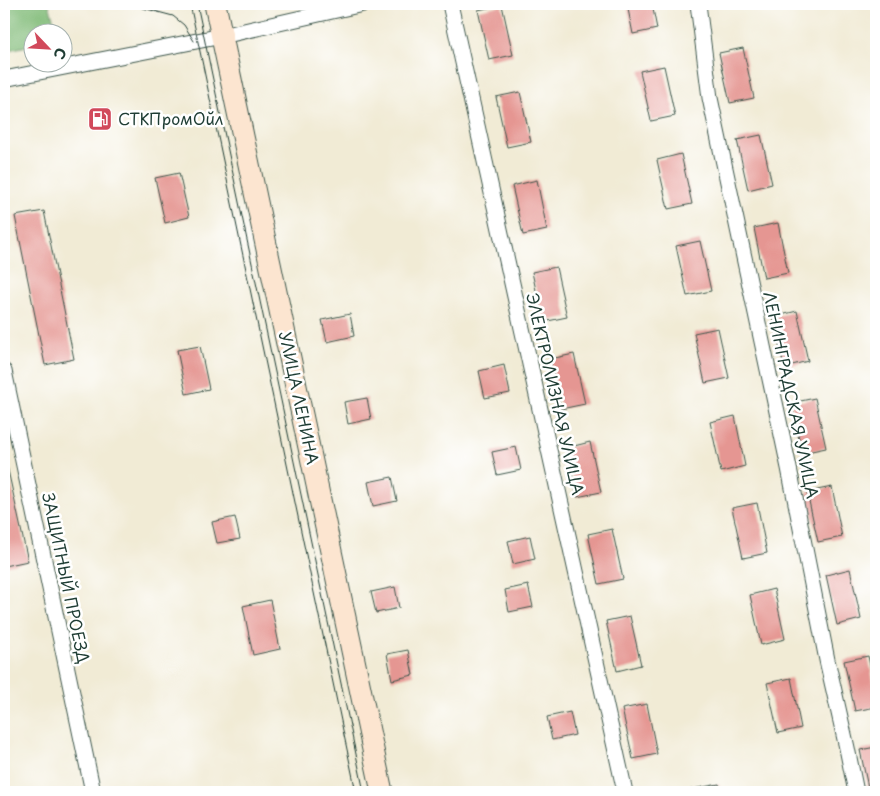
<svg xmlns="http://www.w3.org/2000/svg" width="880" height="796" font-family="'Playpen Sans',sans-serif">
  <rect width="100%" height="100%" fill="#fff"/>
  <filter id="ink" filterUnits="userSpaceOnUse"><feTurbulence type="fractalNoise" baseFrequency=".02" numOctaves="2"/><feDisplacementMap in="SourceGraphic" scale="10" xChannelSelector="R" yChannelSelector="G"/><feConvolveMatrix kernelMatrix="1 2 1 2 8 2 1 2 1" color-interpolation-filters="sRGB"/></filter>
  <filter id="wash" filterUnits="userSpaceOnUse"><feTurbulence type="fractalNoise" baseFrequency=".0096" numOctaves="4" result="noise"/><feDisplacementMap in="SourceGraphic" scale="20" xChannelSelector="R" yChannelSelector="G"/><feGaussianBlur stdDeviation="1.12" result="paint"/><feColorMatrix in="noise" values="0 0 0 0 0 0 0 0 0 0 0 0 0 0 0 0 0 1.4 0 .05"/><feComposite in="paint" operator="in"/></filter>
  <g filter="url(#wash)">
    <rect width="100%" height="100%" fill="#f1ebd5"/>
    <!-- forest -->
    <path fill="#82bc79" stroke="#507c56" d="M4,4H49L57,32H32V45L4,51Z"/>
    <g id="blocks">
      <!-- building -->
      <g fill="#e59692">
        <path d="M627,4H652L657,29L633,34Z"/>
        <path d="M502,5L513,55L489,60L478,10Z"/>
        <path d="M743,48L754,98L730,103L719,53Z"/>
        <path d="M664,66L675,116L651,121L640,71Z"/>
        <path d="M520,92L531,142L507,147L496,97Z"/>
        <path d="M761,135L772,184L748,190L737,140Z"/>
        <path d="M681,154L692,204L668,209L657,160Z"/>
        <path d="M179,173L189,217L165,223L155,178Z"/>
        <path d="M537,180L547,230L523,235L512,186Z"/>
        <path d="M44,211L74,359L45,365L15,216Z"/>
        <path d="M778,223L788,273L764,278L754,228Z"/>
        <path d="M700,241L711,291L687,296L676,246Z"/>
        <path d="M556,267L567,317L543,322L532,272Z"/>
        <path d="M797,311L808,361L784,367L773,317Z"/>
        <path d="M350,314L354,336L327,342L322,320Z"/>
        <path d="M718,328L729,378L705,383L694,333Z"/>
        <path d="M200,346L209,389L186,394L177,350Z"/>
        <path d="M574,354L585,404L561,409L550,359Z"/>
        <path d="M504,365L510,393L485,398L479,371Z"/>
        <path d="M367,398L371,419L348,424L344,402Z"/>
        <path d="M815,398L826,448L802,453L791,403Z"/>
        <path d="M735,416L745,466L721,472L710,422Z"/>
        <path d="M590,442L601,492L577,497L566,448Z"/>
        <path d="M516,447L521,470L497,475L492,452Z"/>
        <path d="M4,452L28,561L4,566Z"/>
        <path d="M392,477L397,501L373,506L368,482Z"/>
        <path d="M832,487L842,537L818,542L807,492Z"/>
        <path d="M757,503L767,553L743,558L732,508Z"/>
        <path d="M235,517L240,539L217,543L212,522Z"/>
        <path d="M612,529L623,579L599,584L588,534Z"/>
        <path d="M530,536L535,559L513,564L508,541Z"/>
        <path d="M850,569L861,619L837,625L826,575Z"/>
        <path d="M528,585L533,607L509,612L505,590Z"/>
        <path d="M395,587L399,608L376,613L371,592Z"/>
        <path d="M774,589L785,639L761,645L750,595Z"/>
        <path d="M270,600L280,649L253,655L243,606Z"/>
        <path d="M630,616L641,665L617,671L606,621Z"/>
        <path d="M408,650L413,675L392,680L387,654Z"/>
        <path d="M868,656L876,695V707L855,711L844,661Z"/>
        <path d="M791,678L801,728L778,733L767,683Z"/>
        <path d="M647,704L657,754L633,759L622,709Z"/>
        <path d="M570,712L575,735L552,740L547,717Z"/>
        <path d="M876,747V792H869L860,750Z"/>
        <path d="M719,784L721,792H682V791Z"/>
      </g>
    </g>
  </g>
  <g filter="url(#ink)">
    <use href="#blocks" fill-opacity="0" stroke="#3e574c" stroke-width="1"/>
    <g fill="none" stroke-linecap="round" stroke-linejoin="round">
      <defs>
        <g id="minor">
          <path d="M450,4L625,792"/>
          <path d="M698,4L710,98L789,468L827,660L847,748L856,792"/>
          <path d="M4,79L222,36L363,4"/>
          <path d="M4,371L93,792"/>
        </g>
        <path id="secondary" d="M215,4L382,792"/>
      </defs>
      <!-- minor casing -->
      <use href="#minor" stroke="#3e574c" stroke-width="17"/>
      <!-- secondary casing -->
      <use href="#secondary" stroke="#3e574c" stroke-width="23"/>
      <!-- minor -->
      <use href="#minor" stroke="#fff" stroke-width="15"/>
      <!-- secondary -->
      <use href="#secondary" stroke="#fce5d0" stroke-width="21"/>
      <!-- tram -->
      <g stroke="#1f3d34" stroke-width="1">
        <path d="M128,4L173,16L184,25L194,41"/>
        <path d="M190,4L356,792"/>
        <path d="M197,4L364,792"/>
      </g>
    </g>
  </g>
  <!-- icons -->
  <defs>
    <symbol id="fuel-square" viewBox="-11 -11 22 22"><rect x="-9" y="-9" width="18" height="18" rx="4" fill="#d1495b" stroke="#fff"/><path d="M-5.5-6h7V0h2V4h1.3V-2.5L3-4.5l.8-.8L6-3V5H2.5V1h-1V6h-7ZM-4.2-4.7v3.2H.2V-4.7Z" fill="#fff"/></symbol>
  </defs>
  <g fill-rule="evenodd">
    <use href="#fuel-square" x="86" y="105" width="28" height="28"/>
  </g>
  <g text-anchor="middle" stroke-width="5" stroke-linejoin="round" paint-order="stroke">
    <!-- poi labels -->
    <g font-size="16" fill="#1f3d34" stroke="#fff" text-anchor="start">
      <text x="118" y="125">СТКПромОйл</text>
    </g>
    <!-- street labels -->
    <g font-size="16" fill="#1f3d34" stroke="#fff">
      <text transform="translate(555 394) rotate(77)" y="6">ЭЛЕКТРОЛИЗНАЯ УЛИЦА</text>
      <text transform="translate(791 395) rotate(78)" y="6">ЛЕНИНГРАДСКАЯ УЛИЦА</text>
      <text transform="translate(299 398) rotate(78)" y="6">УЛИЦА ЛЕНИНА</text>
      <text transform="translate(66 578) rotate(78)" y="6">ЗАЩИТНЫЙ ПРОЕЗД</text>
    </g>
  </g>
  <!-- margin -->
  <rect width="880" height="796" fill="none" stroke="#fff" stroke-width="20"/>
  <!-- north arrow -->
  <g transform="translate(48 48) rotate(115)"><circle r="24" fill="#ffffff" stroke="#a5b1ae"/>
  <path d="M0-4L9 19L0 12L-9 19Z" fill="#d1495b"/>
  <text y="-8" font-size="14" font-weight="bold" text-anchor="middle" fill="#1f3d34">С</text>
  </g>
</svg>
